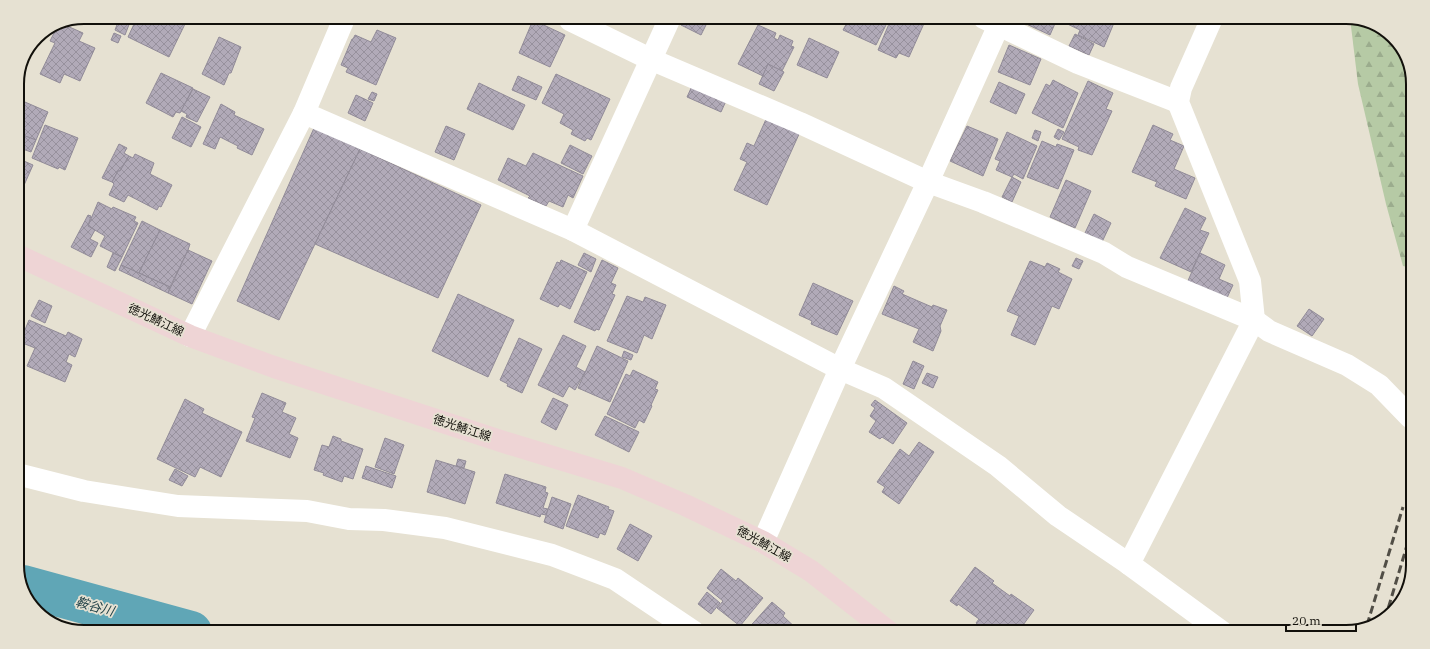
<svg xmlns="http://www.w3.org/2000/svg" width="1430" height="649" font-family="'IBM Plex Serif','Noto Sans JP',serif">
  <defs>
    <pattern id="forest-firs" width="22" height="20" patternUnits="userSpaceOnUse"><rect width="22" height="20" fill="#b6caa5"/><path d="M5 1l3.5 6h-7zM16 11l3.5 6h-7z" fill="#9bac8d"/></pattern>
    <pattern id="building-cross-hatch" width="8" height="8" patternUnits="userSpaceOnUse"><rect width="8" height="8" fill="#b1aab8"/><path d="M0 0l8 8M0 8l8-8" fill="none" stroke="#97919d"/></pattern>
  </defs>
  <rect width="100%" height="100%" fill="#e6e1d2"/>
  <!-- forest -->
  <path fill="url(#forest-firs)" d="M1350,18L1372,22L1402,47L1413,80L1411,268L1403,266L1386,204L1358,84Z"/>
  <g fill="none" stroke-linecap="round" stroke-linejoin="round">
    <!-- river -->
    <path stroke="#60a6b6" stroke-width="42" d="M23,586L191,632"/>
  </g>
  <!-- building -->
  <g fill="url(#building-cross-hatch)" stroke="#918b98">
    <path d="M1024,18H1056L1057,19L1050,35L1022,22Z"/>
    <path d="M1060,18H1116L1104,47L1078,35L1080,30L1059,20Z"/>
    <path d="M709,19L701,35L681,25L684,20Z"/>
    <path d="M849,19H889L876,45L843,30Z"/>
    <path d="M891,19H926L909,57L899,53L896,58L878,50Z"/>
    <path d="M533,20L565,35L550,67L519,53Z"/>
    <path d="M58,22L83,33L79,41L95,48L80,81L64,74L60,83L40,74L55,43L50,41L56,29L53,28Z"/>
    <path d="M118,22H130L125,35L115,30Z"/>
    <path d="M135,22H180L185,24L169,57L128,37Z"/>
    <path d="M758,25L776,33L774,38L778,40L780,35L793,41L791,46L794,47L782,71L768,64L763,76L738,64Z"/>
    <path d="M377,30L396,38L376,85L346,72L348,68L341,65L352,39H353L355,35L371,42Z"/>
    <path d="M114,33L121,36L118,43L111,40Z"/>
    <path d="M1075,34L1094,44L1089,55L1069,46Z"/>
    <path d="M219,37L241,47L231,73H229L224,85L202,74Z"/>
    <path d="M809,38L839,52L827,78L797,65Z"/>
    <path d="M1009,45L1041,59L1030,85L998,72Z"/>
    <path d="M768,64L784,72L774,91L759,84Z"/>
    <path d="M161,73L193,88L180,113L176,112L173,117L146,103Z"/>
    <path d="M556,74L610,99L591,140L587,138L585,141L571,134L573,130L560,123L564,114L542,103Z"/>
    <path d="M518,76L542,87L536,100L512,90Z"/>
    <path d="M1053,80L1078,93L1063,128L1032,113L1046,84L1050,86Z"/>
    <path d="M1088,81L1113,93L1106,109L1112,111L1092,155L1078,150L1079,147L1062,139Z"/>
    <path d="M999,82L1025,94L1016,114L990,102Z"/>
    <path d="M479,83L525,105L513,130L467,109Z"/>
    <path d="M692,86L726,101L721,112L687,97Z"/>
    <path d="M193,89L210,97L197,122L186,117L187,114L181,111Z"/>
    <path d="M372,92L377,94L374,101L368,99Z"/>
    <path d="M356,95L373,103L365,121L348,113Z"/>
    <path d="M18,99L48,112L36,140L17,133V126L19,120L17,119Z"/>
    <path d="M221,104L235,112L234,115L264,129L252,155L237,148L238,146L220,137L215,149L203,144Z"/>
    <path d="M182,117L201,127L191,147L172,138Z"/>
    <path d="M767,117L800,132L767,205L734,190L747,162L740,159L747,143L754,146Z"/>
    <path d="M45,125L78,138L65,170L59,167L58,169L32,158Z"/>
    <path d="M1153,125L1173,134L1170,140L1184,146L1174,169L1195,178L1186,199L1155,186L1157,182L1132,172Z"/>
    <path d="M446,126L465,134L454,160L435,152Z"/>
    <path d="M967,126L998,139L983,176L950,161Z"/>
    <path d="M314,128L360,149L279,320L237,301Z"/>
    <path d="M1058,129L1064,132L1059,140L1054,137Z"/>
    <path d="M1035,130L1041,132L1038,141L1032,138Z"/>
    <path d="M1007,132L1037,146L1023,179L1014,174L1012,177L996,170L1000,161L995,159Z"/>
    <path d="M17,133L36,140L31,152L17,147Z"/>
    <path d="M1042,141L1056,147L1057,144L1074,150L1058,189L1027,177Z"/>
    <path d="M119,144L127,148L124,153L129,156L120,171H118L112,182L102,178Z"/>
    <path d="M570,145L592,156L583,174L561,163Z"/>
    <path d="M360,149L481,205L438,298L315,244Z"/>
    <path d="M533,153L583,176L573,198L568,195L563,207L549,201L546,206L528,198L530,196L498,180L508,158L526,166Z"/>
    <path d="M135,154L154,163L150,174L172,185L161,207L159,206L157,210L128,195L124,202L109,195L114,184L112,182L118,171H120L129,156L133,158Z"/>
    <path d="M17,158L33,165L17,201Z"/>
    <path d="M1012,177L1021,182L1012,202L1002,197Z"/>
    <path d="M1066,180L1091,191L1075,228L1050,217Z"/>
    <path d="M98,202L112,209L113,207L136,217L134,221L138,223L122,257L100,246L105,236L88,226Z"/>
    <path d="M1185,208L1206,218L1200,230L1209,233L1191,272L1160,258Z"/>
    <path d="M1094,214L1111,223L1102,242L1085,233Z"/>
    <path d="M88,215L91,216L88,226L95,230L90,239L98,243L91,257L71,247Z"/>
    <path d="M142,221L160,230L139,273L121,265Z"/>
    <path d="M160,230L190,244L188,250L170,287L139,273Z"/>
    <path d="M188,250L212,261L192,304L168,293Z"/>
    <path d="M113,253L122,257L115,271L107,267Z"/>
    <path d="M584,253L596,259L591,272L578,265Z"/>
    <path d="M1200,253L1225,265L1219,279L1233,285L1226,300L1187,283Z"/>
    <path d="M1076,258L1083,261L1079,269L1072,266Z"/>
    <path d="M561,260L587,272L570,309L560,304L558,307L540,299L557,262L560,263Z"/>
    <path d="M602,260L618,268L611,283L616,285L612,294L615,295L599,330L596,329L595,331L574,322Z"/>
    <path d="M1030,261L1045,267L1047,263L1060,269L1058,272L1072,279L1059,309L1052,306L1035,345L1011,335L1019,316L1007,311Z"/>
    <path d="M121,265L170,287L168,293L119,270Z"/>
    <path d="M813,283L853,301L837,335L811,324L812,321L799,315Z"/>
    <path d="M894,286L904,291L902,294L932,307L933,305L947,310L940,326L941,331L933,351L913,342L919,329L882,314Z"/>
    <path d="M458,294L514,320L488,377L432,351Z"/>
    <path d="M627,296L643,302L645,297L666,305L652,339L644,335L637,353L607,341Z"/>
    <path d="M39,300L52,306L45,323L31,316Z"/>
    <path d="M1309,309L1324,319L1312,336L1297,326Z"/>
    <path d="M29,320L66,336L68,332L82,339L75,357L69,354L66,362L72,365L65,382L27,366L35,348L20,342Z"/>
    <path d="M563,335L586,346L576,367L585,372L575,390L569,386L563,397L538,385Z"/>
    <path d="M519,338L542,349L522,393L507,386L508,384L500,380Z"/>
    <path d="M597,346L628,361L610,402L578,388Z"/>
    <path d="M624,351L633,355L631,360L622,357Z"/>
    <path d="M913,361L924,366L914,389L903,384Z"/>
    <path d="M633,370L658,382L655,389L658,390L651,405L652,406L644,423L639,420L635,428L607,414L626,374L630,376Z"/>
    <path d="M927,373L938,377L933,388L922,383Z"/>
    <path d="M262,393L286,403L282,412L296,418L289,434L298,438L290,458L246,441L255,418L252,417Z"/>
    <path d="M553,398L568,405L556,430L541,422Z"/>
    <path d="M185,399L204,409L202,413L242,432L221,477L200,467L195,477L157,459Z"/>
    <path d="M875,400L907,423L893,444L882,437L880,439L869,432L876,421L870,416L875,408L871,405Z"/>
    <path d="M605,416L639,432L629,452L595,435Z"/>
    <path d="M333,436L341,439V441L363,449L353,479L344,476L342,482L323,475L324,473L314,470L322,445L329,447Z"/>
    <path d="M385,438L404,445L394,474L375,467Z"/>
    <path d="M919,442L934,452L899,504L882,492L885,487L877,482L900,449L909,456Z"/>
    <path d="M458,459L466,461L464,468L456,466Z"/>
    <path d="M436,460L475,472L465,504L427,492Z"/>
    <path d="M366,466L396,476L392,488L362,478Z"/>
    <path d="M175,469L188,476L182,486L169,480Z"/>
    <path d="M505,474L546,487L545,492L548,493L543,508L548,509L546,515L541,514L540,517L496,503Z"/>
    <path d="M578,495L609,507L608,509L614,511L605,535L600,533L598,538L566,526Z"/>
    <path d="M552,497L571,504L563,529L544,522Z"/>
    <path d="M630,524L652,536L638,561L617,549Z"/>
    <path d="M975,567L994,581L992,583L1010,596L1011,594L1034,610L1018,632H988L976,623L979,619L958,604L957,606L950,601Z"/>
    <path d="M721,569L736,581L738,578L763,598L740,626L717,608L723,601L707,588Z"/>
    <path d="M707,592L720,603L711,614L698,604Z"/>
    <path d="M772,602L785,613L783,616L800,632H745Z"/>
  </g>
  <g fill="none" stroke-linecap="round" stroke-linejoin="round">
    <!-- street -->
    <g stroke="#fff" stroke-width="22">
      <path d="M984,18L1078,63L1178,102"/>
      <path d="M570,20L650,59L800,123L928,182L983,202L1104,253L1127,267L1254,320L1269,331L1347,365L1379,385L1410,417"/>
      <path d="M304,113L573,230L840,369L884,388L998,466L1058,516L1129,564L1222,632"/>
      <path d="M573,230L669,20"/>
      <path d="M190,336L304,113L343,21"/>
      <path d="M17,474L84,491L178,506L307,511L349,519L384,520L445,528L552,555L615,579L694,632"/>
      <path d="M763,542L840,369L928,182L1002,18"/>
      <path d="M1129,564L1254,320L1250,281L1178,102L1181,88L1212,18"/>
    </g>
    <!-- secondary -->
    <path stroke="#eed4d5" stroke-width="22" d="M17,255L190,336L274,367L507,443L622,478L685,505L763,542L811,571L889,632"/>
    <!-- rail -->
    <g stroke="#514e46" stroke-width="3" stroke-dasharray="8 4" stroke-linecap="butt">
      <path d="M1385,619L1408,542"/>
      <path d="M1367,625L1403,507"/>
    </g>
  </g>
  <g text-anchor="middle" stroke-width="3.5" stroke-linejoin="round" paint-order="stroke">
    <!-- street labels -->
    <g font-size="12" fill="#12100b" stroke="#e6e1d2">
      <text transform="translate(156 320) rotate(25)" y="4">徳光鯖江線</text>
      <text transform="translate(462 428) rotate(18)" y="4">徳光鯖江線</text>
      <text transform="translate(764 544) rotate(29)" y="4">徳光鯖江線</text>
    </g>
    <!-- water labels -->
    <g font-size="13" font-style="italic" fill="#1a3c43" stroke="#e6e1d2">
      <text transform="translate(95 606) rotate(15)" y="5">鞍谷川</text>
    </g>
  </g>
  <!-- crop -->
  <path d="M0 0H1430V649H0ZM84 24H1346A60 60 0 0 1 1406 84V565A60 60 0 0 1 1346 625H84A60 60 0 0 1 24 565V84A60 60 0 0 1 84 24Z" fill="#e6e1d2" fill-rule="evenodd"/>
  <path fill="none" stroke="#12100b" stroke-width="2" d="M84 24H1346A60 60 0 0 1 1406 84V565A60 60 0 0 1 1346 625H84A60 60 0 0 1 24 565V84A60 60 0 0 1 84 24Z"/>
  <!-- scale -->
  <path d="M1286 625v6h70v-6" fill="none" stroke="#12100b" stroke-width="2"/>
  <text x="1292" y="625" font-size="12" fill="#12100b" stroke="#e6e1d2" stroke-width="3" paint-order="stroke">20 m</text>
</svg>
